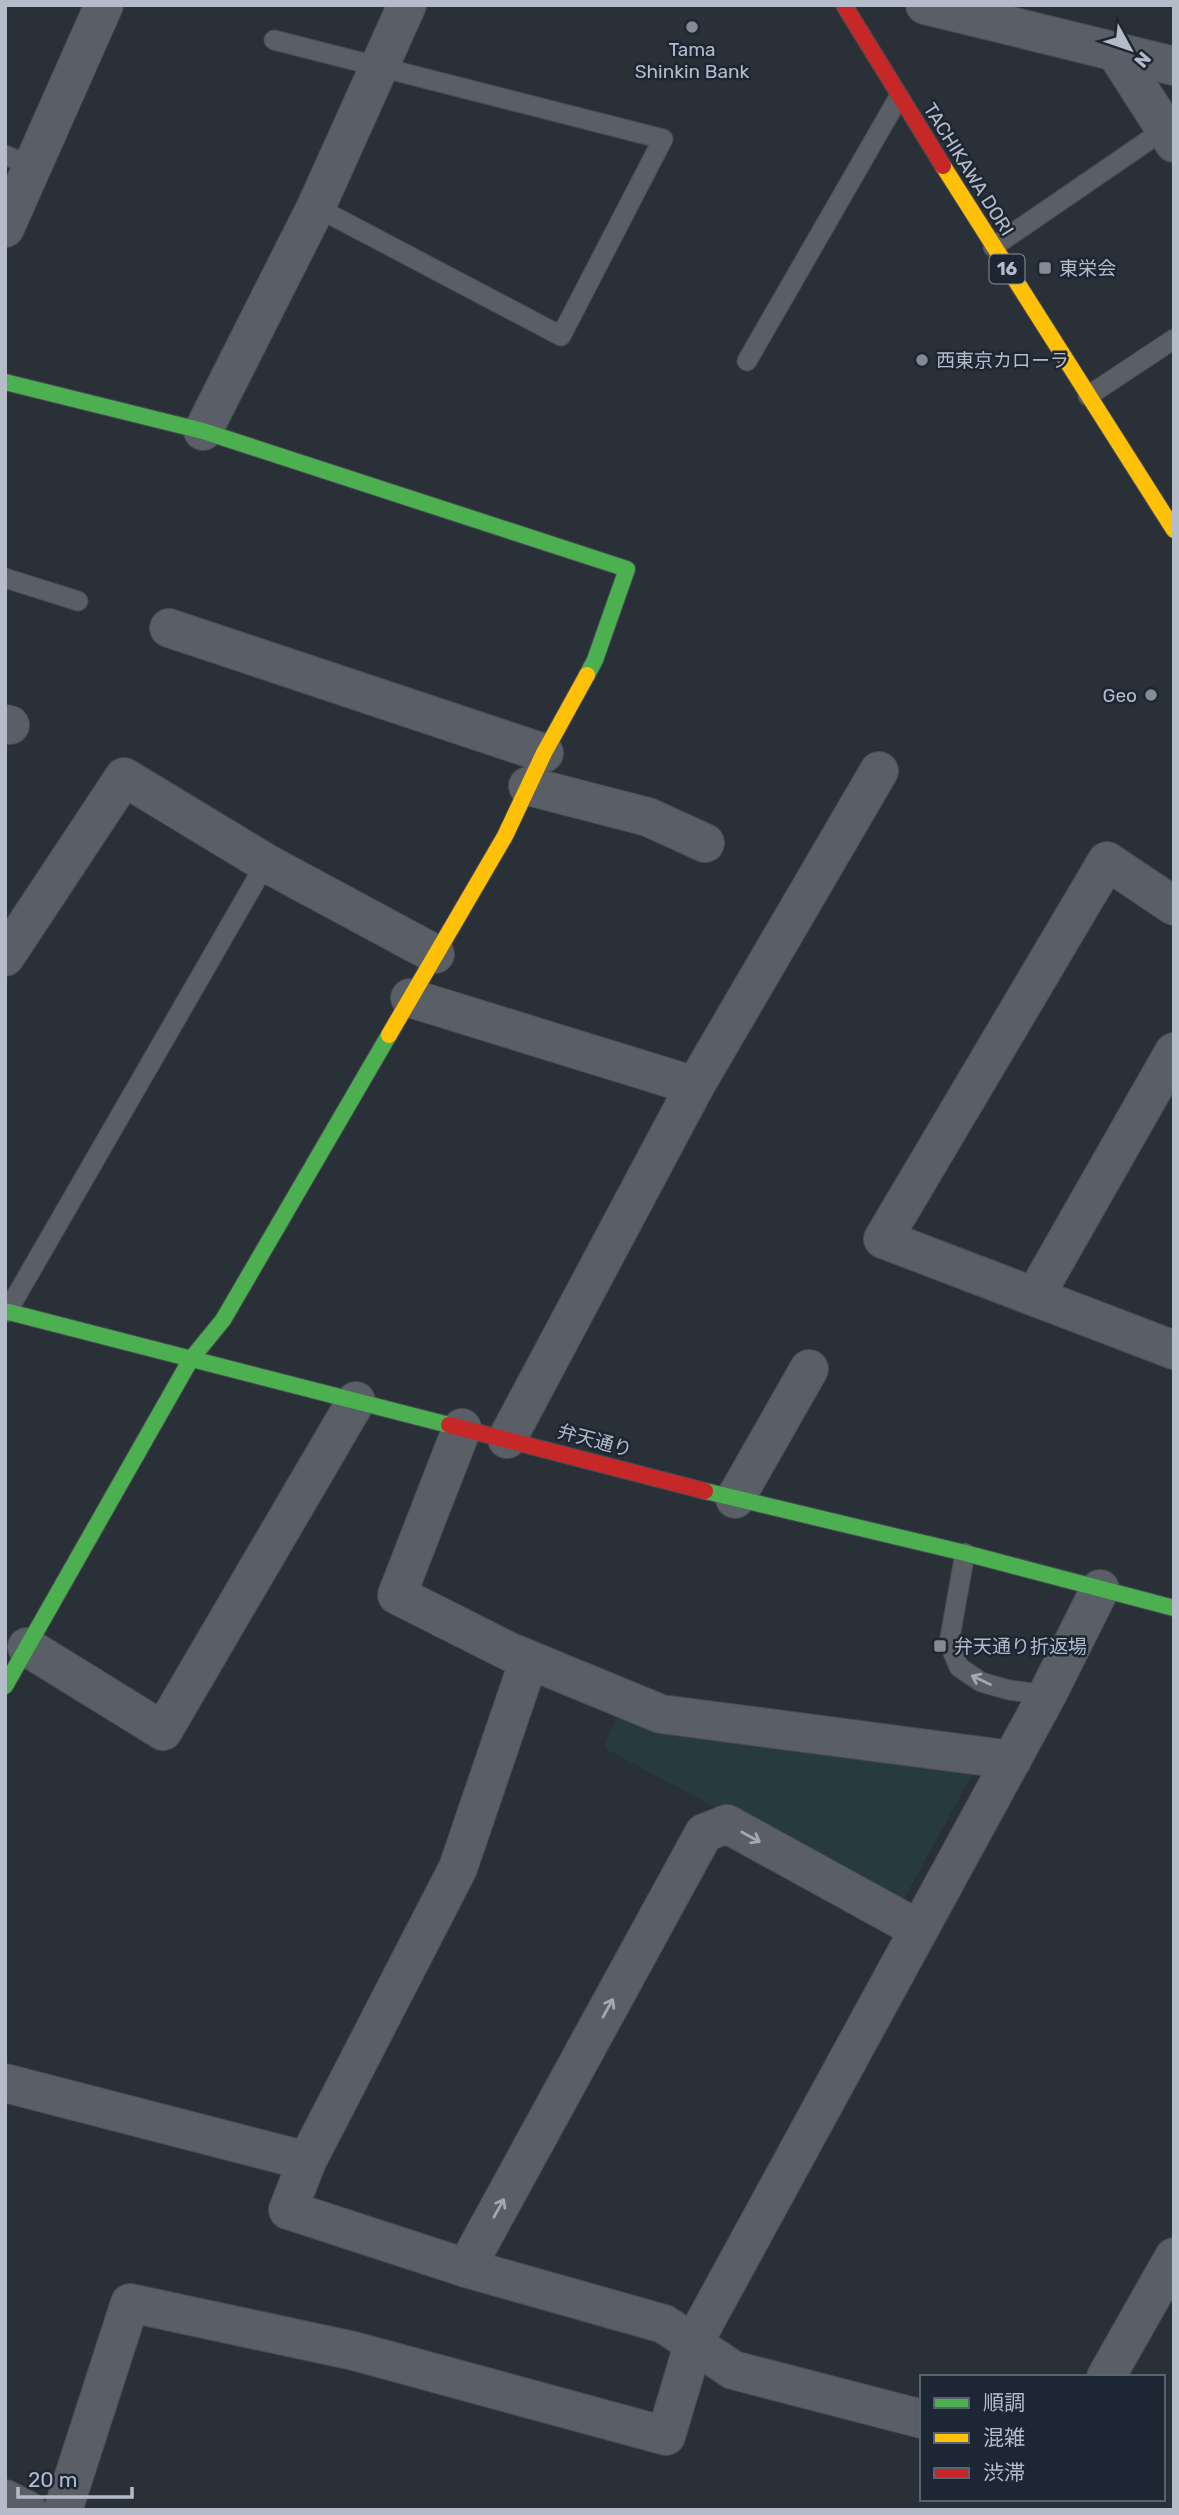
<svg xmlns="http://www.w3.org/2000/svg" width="1179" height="2515" font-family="Rubik,'Noto Sans JP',sans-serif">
  <rect width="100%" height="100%" fill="#2a3038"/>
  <!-- green -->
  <path fill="#273a3e" d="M619,1710L973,1773L900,1906L604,1748Z"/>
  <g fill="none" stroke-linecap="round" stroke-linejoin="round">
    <defs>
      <g id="lane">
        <path d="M274,40L663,139L561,336L316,207"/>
        <path d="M5,155L32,166"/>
        <path d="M993,247L1165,129"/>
        <path d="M747,361L899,97"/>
        <path d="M1088,396L1174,339"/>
        <path d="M5,578L78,601"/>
        <path d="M7,1312L266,863"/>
        <path d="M965,1553L949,1643L959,1667L981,1682L1009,1690L1047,1695"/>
      </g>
      <g id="street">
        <path d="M925,5L1174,66"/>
        <path d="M1115,51L1174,143"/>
        <path d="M5,228L104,5"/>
        <path d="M203,431L316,207L407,5"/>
        <path d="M169,628L544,753"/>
        <path d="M5,724L10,725"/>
        <path d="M528,786L648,817L705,843"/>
        <path d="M1174,906L1107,861L883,1239L1174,1350"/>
        <path d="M5,957L124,777L266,863L435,954"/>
        <path d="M410,998L695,1086L507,1439"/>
        <path d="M695,1086L879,771"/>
        <path d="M1035,1296L1174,1052"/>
        <path d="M462,1428L397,1595L508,1651L661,1714L1012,1760"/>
        <path d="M735,1499L809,1369"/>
        <path d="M27,1647L163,1731L356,1401"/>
        <path d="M529,1660L458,1868L307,2161L288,2210L466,2268L664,2324L733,2370L922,2419"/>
        <path d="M5,2083L307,2161"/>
        <path d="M466,2268L704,1833L727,1824L918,1929"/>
        <path d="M1106,2377L1174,2257"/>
        <path d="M5,2499L27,2510"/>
        <path d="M63,2510L130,2303L354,2351L666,2436L694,2342L1047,1695L1100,1589"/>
      </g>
      <g id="fast">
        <path d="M5,382L203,431L627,569L595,660L587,675"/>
        <path d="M5,1311L449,1425"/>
        <path d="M705,1491L965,1553L1174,1608"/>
        <path d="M5,1686L191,1359L223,1320L389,1035"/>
      </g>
      <g id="slow">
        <path d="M943,166L1174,530"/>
        <path d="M389,1035L505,836L544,753L587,675"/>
      </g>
      <g id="jam">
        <path d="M844,5L943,166"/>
        <path d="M449,1425L705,1491"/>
      </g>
    </defs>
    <!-- lane casing -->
    <use href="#lane" stroke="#484c53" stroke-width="21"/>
    <!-- street casing -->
    <use href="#street" stroke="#484c53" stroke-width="40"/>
    <!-- fast casing -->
    <use href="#fast" stroke="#484c53" stroke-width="18"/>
    <!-- slow casing -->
    <use href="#slow" stroke="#484c53" stroke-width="18"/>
    <!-- jam casing -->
    <use href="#jam" stroke="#484c53" stroke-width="18"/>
    <!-- lane -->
    <use href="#lane" stroke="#5a5e66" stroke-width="19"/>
    <!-- street -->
    <use href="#street" stroke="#5a5e66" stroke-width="38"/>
    <!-- fast -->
    <use href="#fast" stroke="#4caf50" stroke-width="16"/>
    <!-- slow -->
    <use href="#slow" stroke="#ffc107" stroke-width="16"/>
    <!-- jam -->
    <use href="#jam" stroke="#c62828" stroke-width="16"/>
  </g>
  <!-- one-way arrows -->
  <defs><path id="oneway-shaft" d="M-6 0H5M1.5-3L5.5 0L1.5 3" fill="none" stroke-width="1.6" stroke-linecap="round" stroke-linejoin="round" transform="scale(1.75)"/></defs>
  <g stroke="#a2a9b5">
    <use href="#oneway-shaft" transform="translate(981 1680) rotate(-154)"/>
    <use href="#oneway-shaft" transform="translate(751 1837) rotate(29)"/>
    <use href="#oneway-shaft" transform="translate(608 2008) rotate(-61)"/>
    <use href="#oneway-shaft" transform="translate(499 2208) rotate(-61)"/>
  </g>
  <!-- markers -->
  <g fill="#848b96" stroke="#1d2633" stroke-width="2.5">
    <circle cx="692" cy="27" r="7"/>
    <rect x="1038" y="261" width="14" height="14" rx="3.5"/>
    <circle cx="922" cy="360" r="7"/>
    <circle cx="1151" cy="695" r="7"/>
    <rect x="933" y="1639" width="14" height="14" rx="3.5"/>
  </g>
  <g text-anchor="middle" stroke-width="5" stroke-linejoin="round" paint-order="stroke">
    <!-- shield labels -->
    <rect fill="#1d2633" stroke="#878f9c" stroke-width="2" x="989.5" y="254.5" width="35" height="29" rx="5"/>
    <g font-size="18" font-weight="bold" fill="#b4bcc9">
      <text x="1007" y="275">16</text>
    </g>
    <!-- poi labels -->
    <g font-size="19" fill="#b4bcc9" stroke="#1d2633" text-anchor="start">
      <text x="692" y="56" text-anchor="middle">Tama<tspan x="692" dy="22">Shinkin Bank</tspan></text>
      <text x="1059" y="275">東栄会</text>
      <text x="936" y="367">西東京カローラ</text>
      <text x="1137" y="702" text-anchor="end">Geo</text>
      <text x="954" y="1653">弁天通り折返場</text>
    </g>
    <!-- street labels -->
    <g font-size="19" fill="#b4bcc9" stroke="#1d2633">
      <text transform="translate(969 169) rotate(58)" y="7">TACHIKAWA DORI</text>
      <text transform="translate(595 1440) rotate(15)" y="7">弁天通り</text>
    </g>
  </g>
  <!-- border -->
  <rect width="1179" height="2515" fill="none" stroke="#b4bcc9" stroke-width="14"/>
  <!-- legend -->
  <rect x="920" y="2375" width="245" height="126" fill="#1d2633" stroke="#59626f" stroke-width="2"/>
  <rect x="934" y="2398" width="35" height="10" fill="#4caf50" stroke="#59626f" stroke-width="2"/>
  <text x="983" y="2410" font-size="21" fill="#b4bcc9">順調</text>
  <rect x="934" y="2433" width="35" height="10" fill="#ffc107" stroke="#59626f" stroke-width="2"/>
  <text x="983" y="2445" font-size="21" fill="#b4bcc9">混雑</text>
  <rect x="934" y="2468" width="35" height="10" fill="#c62828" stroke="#59626f" stroke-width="2"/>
  <text x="983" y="2480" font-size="21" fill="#b4bcc9">渋滞</text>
  <!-- north arrow -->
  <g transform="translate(1130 49) rotate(130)" stroke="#1d2633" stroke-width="5" paint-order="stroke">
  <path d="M0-5L12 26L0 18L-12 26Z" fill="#b4bcc9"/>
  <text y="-10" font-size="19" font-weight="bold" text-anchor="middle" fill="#b4bcc9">N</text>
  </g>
  <!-- scale -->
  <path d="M18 2487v10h114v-10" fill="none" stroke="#b4bcc9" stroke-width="3.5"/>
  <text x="28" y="2487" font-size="21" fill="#b4bcc9" stroke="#1d2633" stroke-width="5" paint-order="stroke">20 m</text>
</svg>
